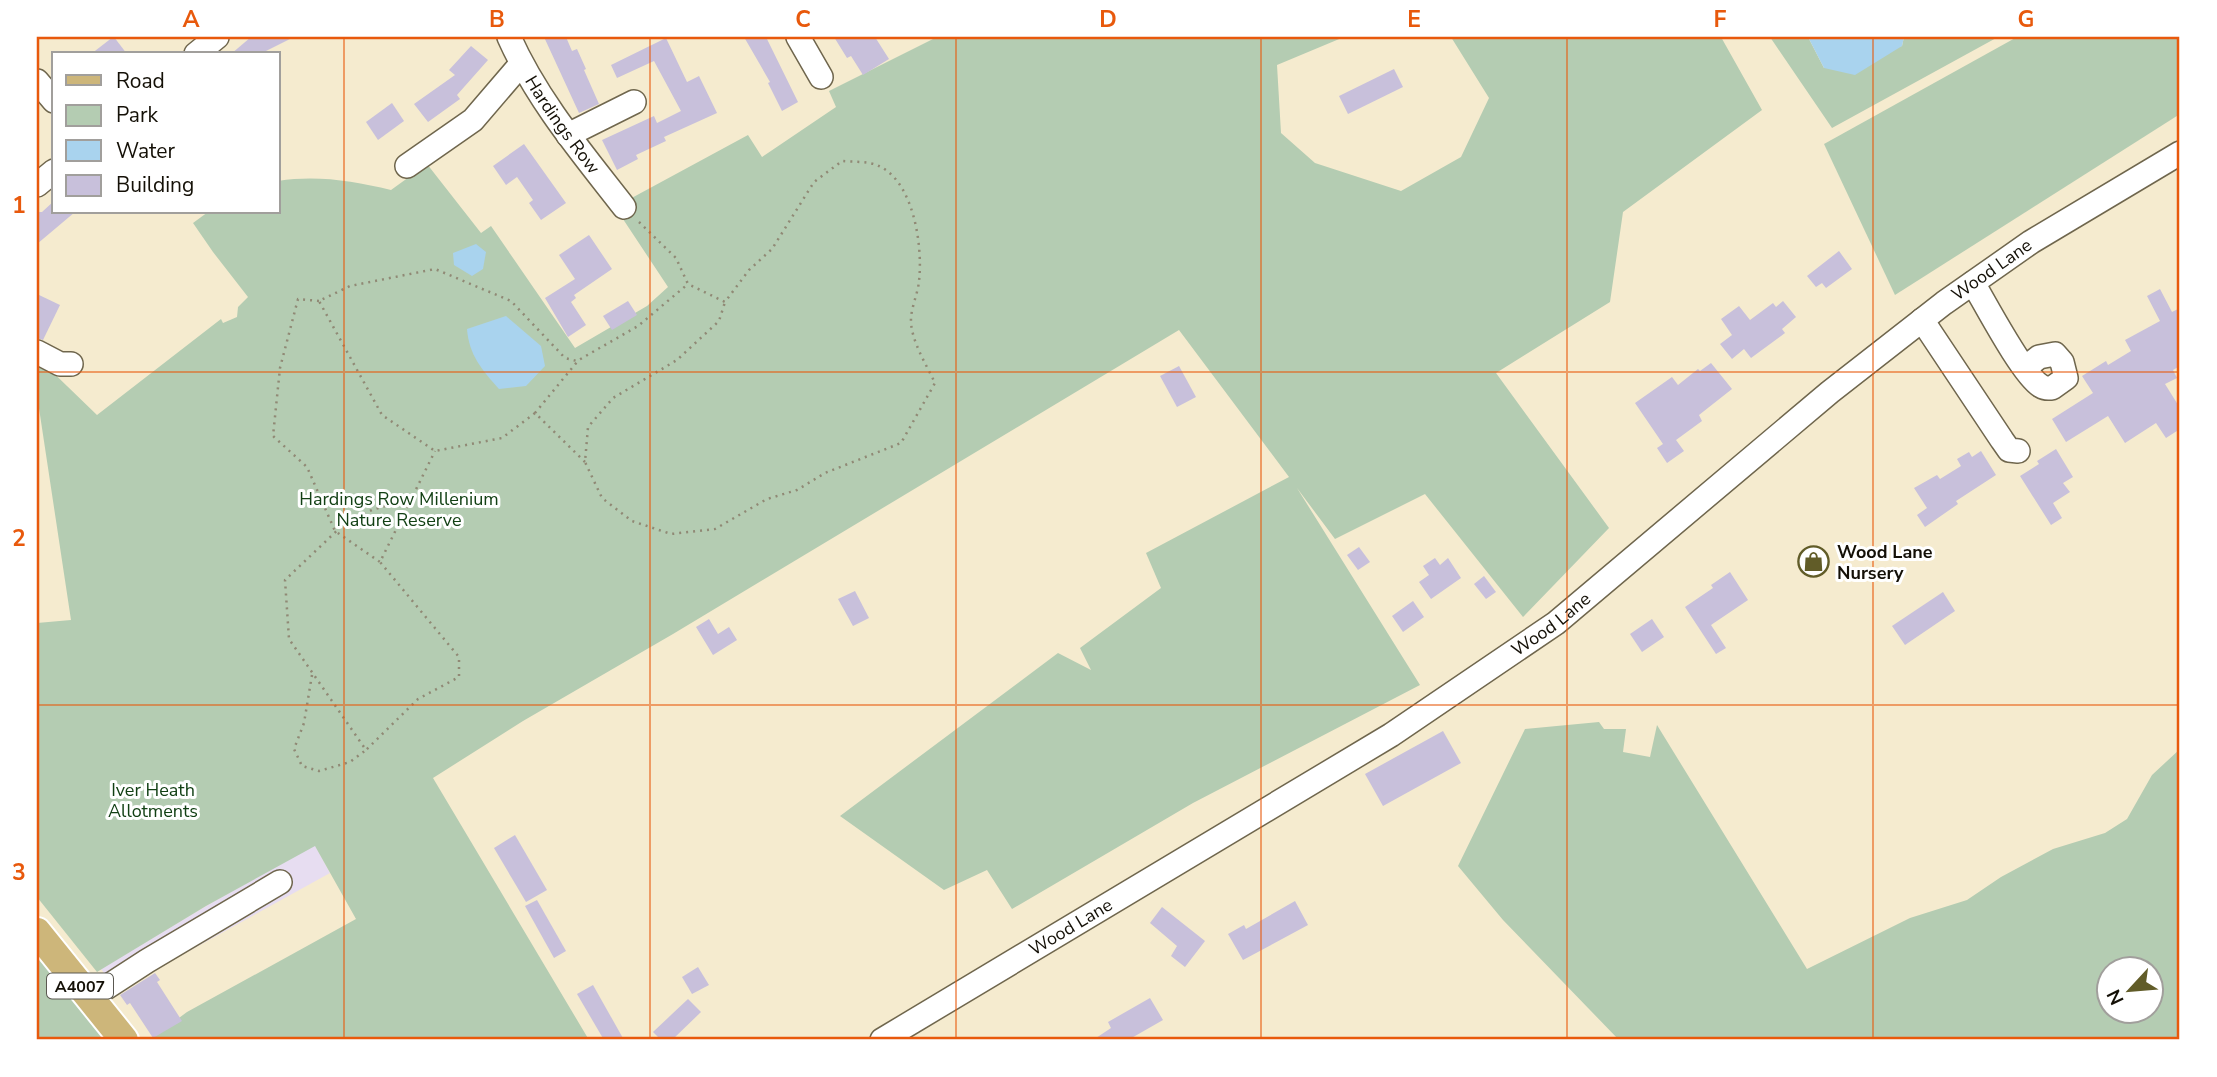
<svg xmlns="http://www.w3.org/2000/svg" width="2217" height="1077" font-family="'Nunito Sans',sans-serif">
  <rect width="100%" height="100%" fill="#f5ebcf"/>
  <!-- industrial -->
  <path fill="#e7ddf1" d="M315,845L330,873L151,972L120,994L101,969L206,906Z"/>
  <!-- green -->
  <g fill="#b4ccb2" fill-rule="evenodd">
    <path d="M937,37H1344L1277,65L1281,133L1315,163L1401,191L1461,157L1489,98L1451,37H1721L1762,110L1623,212L1610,302L1496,373L1609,528L1523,617L1425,494L1335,539L1297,488L1420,685L1193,803L1012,909L987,870L944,890L840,816L1058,653L1091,670L1080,648L1161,588L1146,553L1289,477L1179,330L673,634L523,721L433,778L589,1040H153L152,1038L187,1012L356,919L315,846L206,906L97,972L37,897V623L71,620L37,395V357L97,415L221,319L223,323L237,317L238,307L248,297L213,252L193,223L208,212H278V181C317,175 353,181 391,190L427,164L481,233L491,226L575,348L647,306L668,287L615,207L748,135L762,157L836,107L829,91Z"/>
    <path d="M1770,37H1808L1824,68L1902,46L1904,37H1998L1832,128Z"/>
    <path d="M2017,37H2180V114L1895,295L1824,144Z"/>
    <path d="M1599,722L1604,729H1626L1623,752L1650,757L1657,725L1807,969L1910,918L1967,900L2001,877L2053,849L2105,833L2127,819L2152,775L2180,749V1040H1619L1503,920L1458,866L1525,729ZM2108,968H2150V1010H2108Z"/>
    <path d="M37,950L111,1040H37Z"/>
  </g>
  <!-- water -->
  <g fill="#a9d3ee">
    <path d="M1808,37H1904L1902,46L1855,75L1824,68Z"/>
    <path d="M476,244L486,252L483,269L472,276L454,265L453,253Z"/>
    <path d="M506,316L541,346L545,366L526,386L499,389C482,370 469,355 467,329Z"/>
  </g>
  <!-- building -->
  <g fill="#c8c0db">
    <path d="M114,37L127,54H91L113,37Z"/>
    <path d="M251,37H294L260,54H231Z"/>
    <path d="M544,37H566L572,51L577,49L586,69L584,70L599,104L579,113Z"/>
    <path d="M744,37H766L798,102L782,111L768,83L770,82Z"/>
    <path d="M834,37H875L889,59L863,75L851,56L847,58Z"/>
    <path d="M666,38L687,82L699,76L717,113L664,137L666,141L636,155L638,159L617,170L602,140L654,116L657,123L681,111L654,61L617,78L611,65Z"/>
    <path d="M471,46L488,60L457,95L460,99L428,122L414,104L455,75L449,70Z"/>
    <path d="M1394,69L1403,87L1348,114L1339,96Z"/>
    <path d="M392,103L404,121L378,140L366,122Z"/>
    <path d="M524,144L566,203L541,220L529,203L533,200L517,177L506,185L493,166Z"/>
    <path d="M54,201V212H75L37,244V212H42Z"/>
    <path d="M589,235L612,269L574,295L576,298L571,302L586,325L568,337L545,298L575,279L559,255Z"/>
    <path d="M1839,251L1852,269L1826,288L1822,283L1816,287L1807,276Z"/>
    <path d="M2160,289L2172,312L2180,308V366L2173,370L2177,378L2165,384L2180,408V429L2166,438L2156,423L2125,443L2108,416L2066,442L2052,419L2093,393L2082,376L2106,361L2108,365L2131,351L2125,340L2160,321L2147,296Z"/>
    <path d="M37,294L60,305L43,340L37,338Z"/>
    <path d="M628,301L637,315L612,330L603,316Z"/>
    <path d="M1783,301L1796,317L1782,329L1785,333L1751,358L1744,349L1732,359L1720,344L1732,335L1721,319L1739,306L1750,320L1773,303L1776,307Z"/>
    <path d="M1711,363L1732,389L1699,415L1702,421L1676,440L1684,451L1667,463L1657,448L1663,444L1635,403L1672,377L1678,385L1698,369L1700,371Z"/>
    <path d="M1179,366L1196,397L1177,407L1160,376Z"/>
    <path d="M2056,449L2073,477L2063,483L2070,492L2053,503L2062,518L2051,525L2020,476L2039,464L2037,461Z"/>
    <path d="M1981,451L1996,475L1956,501L1958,504L1925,527L1917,515L1927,508L1914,488L1937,475L1940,479L1961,466L1957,459L1969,452L1972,457Z"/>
    <path d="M1359,547L1370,562L1358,570L1347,555Z"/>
    <path d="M1435,558L1440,565L1448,558L1461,578L1431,599L1419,582L1429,575L1423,566Z"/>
    <path d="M1730,572L1748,600L1711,625L1726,648L1716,654L1685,607L1713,588L1711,585Z"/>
    <path d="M1484,576L1496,592L1486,599L1474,584Z"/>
    <path d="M855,591L869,618L853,626L838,599Z"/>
    <path d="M1943,592L1955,611L1905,645L1892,626Z"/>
    <path d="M1413,601L1424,617L1403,632L1392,616Z"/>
    <path d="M709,619L718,634L729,627L737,640L713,655L696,627Z"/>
    <path d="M1652,619L1664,637L1642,652L1630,634Z"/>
    <path d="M1443,731L1461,763L1383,806L1365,774Z"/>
    <path d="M515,835L547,890L526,902L494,848Z"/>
    <path d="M537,900L566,951L554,958L525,906Z"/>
    <path d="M1295,901L1308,925L1243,960L1228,934L1244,925L1246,929Z"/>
    <path d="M1162,907L1205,941L1185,967L1171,956L1177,946L1150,923Z"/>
    <path d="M698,967L709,985L692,994L682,977Z"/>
    <path d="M155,973L160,980L157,982L182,1021L153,1038L130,1003L127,1005L120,995Z"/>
    <path d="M593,985L624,1040H604L577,994Z"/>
    <path d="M1150,998L1163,1020L1128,1040H1093L1111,1028L1108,1022Z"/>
    <path d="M688,999L701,1012L672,1040H661L653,1032Z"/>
  </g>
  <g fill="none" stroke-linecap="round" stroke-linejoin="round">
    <defs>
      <g id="minor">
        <path id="s1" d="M509,37C537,100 582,153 624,207"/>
        <path d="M798,37L821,77"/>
        <path d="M196,54L217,37"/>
        <path d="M37,81L54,101"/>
        <path d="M568,135L634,102"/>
        <path d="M407,166L473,120L521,64"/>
        <path d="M37,185L54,171"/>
        <path d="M1973,283C1985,303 2023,376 2041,386C2046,389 2047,388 2052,388L2066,378L2062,362L2055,354L2039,357L2025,368"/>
        <path d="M1922,320L2002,440L2009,450L2018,451"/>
        <path d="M37,352L60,364H71"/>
        <path d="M90,998L147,961L280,882"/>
        <path id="s2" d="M882,1040L1391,735L1556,623L1830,392L1944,303L2031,242L2180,153"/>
      </g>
      <path id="major" d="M37,932L124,1040"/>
    </defs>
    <!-- minor casing -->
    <use href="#minor" stroke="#6f664d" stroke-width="26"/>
    <!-- major casing -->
    <use href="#major" stroke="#fff" stroke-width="32"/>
    <!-- path -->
    <g stroke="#908975" stroke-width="2.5" stroke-dasharray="2 5" stroke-linecap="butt">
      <path d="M639,222L676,258L688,284L725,302L749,270L772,249L814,182L842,161C853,162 869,161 879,166C914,182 923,247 919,281C918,293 912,305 911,318C910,339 926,364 935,383L901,443L825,473L797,490L767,499L715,529L671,534L632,521L602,498L585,462L588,427L613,398L677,360L719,321L725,302"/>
      <path d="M319,301L298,299L280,368L273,436L307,467L335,531L380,562"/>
      <path d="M535,413L577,362"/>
      <path d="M585,462L535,413L502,438L435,451L382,415L319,301L350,286L435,269L511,301L565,358L577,361L638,326L688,284"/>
      <path d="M412,498L372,510L345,523L285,580L289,639L366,750L418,699L459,677V657L380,562L435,451"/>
      <path d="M312,675L304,723L294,749L302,766L319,771L350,762L366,750"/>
    </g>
    <!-- minor -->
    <use href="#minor" stroke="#fff" stroke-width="23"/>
    <!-- major -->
    <use href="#major" stroke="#cdb67a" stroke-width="28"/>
  </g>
  <!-- grid -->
  <path fill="none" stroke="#e8590c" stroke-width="2" stroke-opacity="0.55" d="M344,37V1040M650,37V1040M956,37V1040M1261,37V1040M1567,37V1040M1873,37V1040M37,372H2180M37,705H2180"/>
  <!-- icons -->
  <defs>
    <symbol id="shop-ring" viewBox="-11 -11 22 22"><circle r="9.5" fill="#fff" stroke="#615c28" stroke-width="1.5"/><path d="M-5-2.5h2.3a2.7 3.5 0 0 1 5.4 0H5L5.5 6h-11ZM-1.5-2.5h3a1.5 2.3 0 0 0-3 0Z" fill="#615c28"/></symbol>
  </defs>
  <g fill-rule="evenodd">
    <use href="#shop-ring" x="1796" y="544" width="35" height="35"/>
  </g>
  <g text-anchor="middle" stroke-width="6" stroke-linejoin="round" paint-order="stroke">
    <!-- shield labels -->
    <rect fill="#fff" stroke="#5a5851" stroke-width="2" x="47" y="973.5" width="66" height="25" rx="5"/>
    <g font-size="16" font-weight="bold" fill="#141007">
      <text x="80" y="992">A4007</text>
    </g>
    <!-- street labels -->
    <g font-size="18" fill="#141007" stroke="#fff">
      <text dy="6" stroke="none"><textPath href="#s1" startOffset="103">Hardings Row</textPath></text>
      <text dy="6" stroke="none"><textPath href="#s2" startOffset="1354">Wood Lane</textPath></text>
      <text dy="6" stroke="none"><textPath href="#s2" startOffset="788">Wood Lane</textPath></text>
      <text dy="6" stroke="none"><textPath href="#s2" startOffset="220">Wood Lane</textPath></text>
    </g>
    <!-- park labels -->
    <g font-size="18" fill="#124014" stroke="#fff">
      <text x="399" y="505">Hardings Row Millenium<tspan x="399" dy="21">Nature Reserve</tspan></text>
      <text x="153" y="796">Iver Heath<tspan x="153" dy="21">Allotments</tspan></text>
    </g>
    <!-- poi labels -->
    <g font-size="18" font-weight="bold" fill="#141007" stroke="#fff" text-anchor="start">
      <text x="1837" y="558">Wood Lane<tspan x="1837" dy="21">Nursery</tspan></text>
    </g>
  </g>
  <!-- border -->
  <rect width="2217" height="1077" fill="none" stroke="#ffffff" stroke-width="77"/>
  <!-- legend -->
  <rect x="52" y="52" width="228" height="161" fill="#ffffff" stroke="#a19f9c" stroke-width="2"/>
  <rect x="66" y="75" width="35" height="10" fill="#cdb67a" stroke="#a19f9c" stroke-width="2"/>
  <text x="116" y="88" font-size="21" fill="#141007">Road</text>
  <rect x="66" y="105" width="35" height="21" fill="#b4ccb2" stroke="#a19f9c" stroke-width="2"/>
  <text x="116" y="122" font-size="21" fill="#141007">Park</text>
  <rect x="66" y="140" width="35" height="21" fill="#a9d3ee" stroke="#a19f9c" stroke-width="2"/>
  <text x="116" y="158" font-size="21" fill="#141007">Water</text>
  <rect x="66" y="175" width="35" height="21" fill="#c8c0db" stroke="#a19f9c" stroke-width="2"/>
  <text x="116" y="192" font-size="21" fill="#141007">Building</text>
  <!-- north arrow -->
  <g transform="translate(2130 990) rotate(244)"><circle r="33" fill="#ffffff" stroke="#a19f9c" stroke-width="2"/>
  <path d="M0-5L12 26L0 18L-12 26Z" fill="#615c28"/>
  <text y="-10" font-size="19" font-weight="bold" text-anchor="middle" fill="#141007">N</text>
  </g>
  <rect x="38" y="38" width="2140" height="1000" fill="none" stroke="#e8590c" stroke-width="2.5"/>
  <g font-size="23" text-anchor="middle" font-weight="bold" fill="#e8590c">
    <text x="191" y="27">A</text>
    <text x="497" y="27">B</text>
    <text x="803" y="27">C</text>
    <text x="1108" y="27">D</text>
    <text x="1414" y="27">E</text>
    <text x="1720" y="27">F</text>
    <text x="2026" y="27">G</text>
    <text x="19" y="213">1</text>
    <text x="19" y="546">2</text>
    <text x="19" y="880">3</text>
  </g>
</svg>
